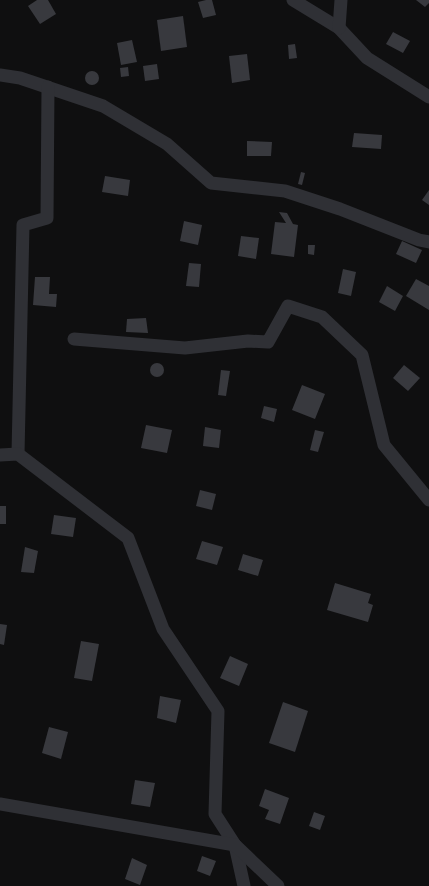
<svg xmlns="http://www.w3.org/2000/svg" width="429" height="886" font-family="Signika,sans-serif">
  <rect width="100%" height="100%" fill="#0f0f10"/>
  <!-- building -->
  <g fill="#38393e">
    <path d="M37,0H48L56,14L40,24L28,6Z"/>
    <path d="M206,0H212L216,15L203,18L198,2Z"/>
    <path d="M416,0H429V3L425,7Z"/>
    <path d="M183,16L187,47L161,51L157,20Z"/>
    <path d="M393,32L410,41L403,53L386,44Z"/>
    <path d="M132,40L137,62L121,65L117,43Z"/>
    <path d="M295,44L297,58L289,59L288,45Z"/>
    <path d="M247,54L250,80L232,83L229,56Z"/>
    <path d="M157,64L159,79L145,81L143,66Z"/>
    <path d="M128,67L129,76L121,77L120,68Z"/>
    <circle cx="92" cy="78" r="7"/>
    <path d="M354,133L382,135L381,149L352,147Z"/>
    <path d="M247,141L272,142L271,156H247Z"/>
    <path d="M301,172L305,173L302,185L298,184Z"/>
    <path d="M105,176L130,180L128,196L102,192Z"/>
    <path d="M429,190V205L422,200Z"/>
    <path d="M279,212L287,213L293,224L298,225L294,257L271,254L275,222L286,223Z"/>
    <path d="M184,221L202,225L198,245L180,241Z"/>
    <path d="M241,236L259,238L256,259L238,256Z"/>
    <path d="M402,241L422,250L416,263L396,254Z"/>
    <path d="M308,245H315L314,255L308,254Z"/>
    <path d="M189,263L201,264L199,287L186,286Z"/>
    <path d="M343,269L356,272L351,296L338,293Z"/>
    <path d="M35,277H50L49,294H57L56,307L33,305Z"/>
    <path d="M416,279L429,286V310L406,296Z"/>
    <path d="M387,286L403,296L395,311L379,302Z"/>
    <path d="M146,318L148,333L126,332L127,319Z"/>
    <circle cx="157" cy="370" r="7"/>
    <path d="M404,365L420,378L408,391L393,378Z"/>
    <path d="M221,370L230,371L226,396L218,395Z"/>
    <path d="M302,385L325,394L315,419L292,410Z"/>
    <path d="M264,406L277,409L274,422L261,418Z"/>
    <path d="M146,425L172,430L167,453L141,448Z"/>
    <path d="M205,427L221,430L219,448L203,446Z"/>
    <path d="M315,430L324,432L318,452L310,450Z"/>
    <path d="M200,490L216,494L212,510L196,506Z"/>
    <rect x="0" y="506" width="6" height="18"/>
    <path d="M54,515L76,518L73,537L51,534Z"/>
    <path d="M202,541L223,547L217,565L196,559Z"/>
    <path d="M25,547L38,551L34,573L21,572Z"/>
    <path d="M243,554L263,560L258,576L238,570Z"/>
    <path d="M335,583L371,594L368,603L373,605L368,622L327,610Z"/>
    <path d="M0,624L7,625L4,645L0,644Z"/>
    <path d="M81,641L99,644L92,681L74,678Z"/>
    <path d="M230,656L248,664L239,686L220,678Z"/>
    <path d="M160,696L181,700L176,723L157,718Z"/>
    <path d="M283,702L308,711L295,752L269,743Z"/>
    <path d="M49,727L68,732L61,759L42,753Z"/>
    <path d="M135,780L155,783L150,807L131,804Z"/>
    <path d="M265,789L289,798L280,824L265,819L269,810L259,806Z"/>
    <path d="M314,812L325,816L320,830L309,826Z"/>
    <path d="M202,856L216,861L210,876L197,871Z"/>
    <path d="M132,858L147,865L140,885L125,879Z"/>
  </g>
  <g fill="none" stroke-linecap="round" stroke-linejoin="round">
    <!-- minor -->
    <g stroke="#2f3035" stroke-width="13">
      <path d="M293,0L339,28L367,58L429,97"/>
      <path d="M339,28L341,0"/>
      <path d="M0,75L20,78L103,106L167,144L211,183L285,191L340,209L419,240L429,242"/>
      <path d="M74,339L185,348L248,341L268,342L288,306L322,317L362,355L384,445L429,500"/>
      <path d="M18,454L23,225L47,218L48,87"/>
      <path d="M0,455L18,454L128,538L163,629L218,711L215,814L235,845L244,886"/>
      <path d="M0,804L235,845L278,886"/>
    </g>
  </g>
</svg>
